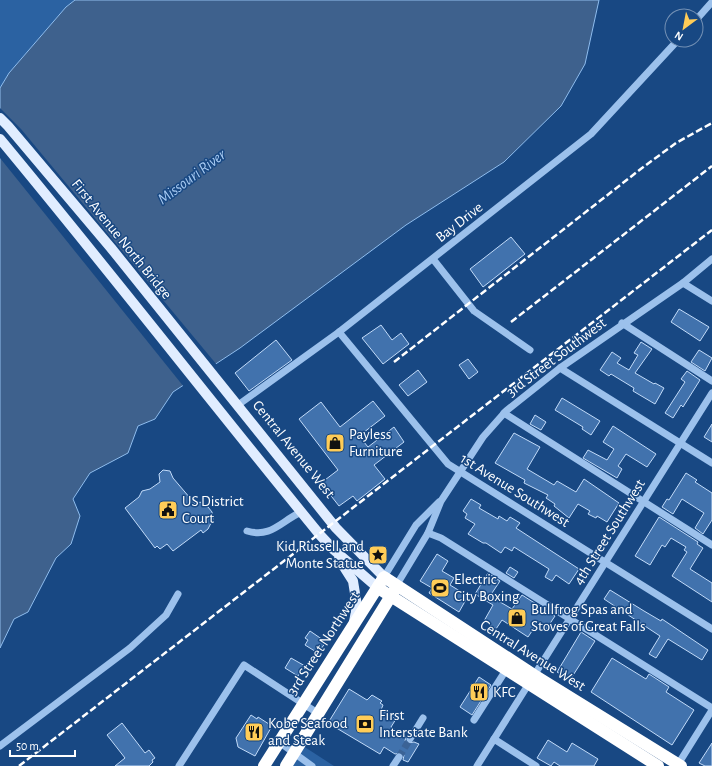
<svg xmlns="http://www.w3.org/2000/svg" width="712" height="766" font-family="'Alegreya Sans',sans-serif">
  <rect width="100%" height="100%" fill="#184883"/>
  <!-- green -->
  <g fill="#2b62a2">
    <path d="M0,0H75L66,7L9,73L0,88Z"/>
    <path d="M300,744L334,766H286Z"/>
  </g>
  <!-- water -->
  <path fill="#3e618d" stroke="#8fbdee" d="M75,0H599L585,64L561,106L504,162L406,225L240,348L173,392L155,419L138,426L128,453L90,473L73,499L80,516L71,544L56,558L28,612L14,619L0,648V88L9,73L66,7Z"/>
  <!-- pier -->
  <path fill="#184883" d="M0,108L21,129L217,365L184,387L0,158Z"/>
  <!-- building -->
  <g fill="#4172ad" stroke="#c2dbf9">
    <path d="M511,237L525,254L483,287L470,269Z"/>
    <path d="M679,309L709,327L700,341L671,322Z"/>
    <path d="M381,325L392,340L401,333L409,344L383,364L362,338Z"/>
    <path d="M276,340L292,360L249,391L235,373Z"/>
    <path d="M641,342L652,349L635,373L654,384L655,383L664,388L655,404L633,391L634,388L611,374L609,376L600,370L612,352L621,358L617,363L629,370L638,355L634,353Z"/>
    <path d="M699,350L712,358L705,371L691,362Z"/>
    <path d="M468,359L478,372L469,379L459,365Z"/>
    <path d="M418,370L427,382L408,396L399,385Z"/>
    <path d="M687,371L700,380L683,407L681,405L673,418L665,413L685,382L681,379Z"/>
    <path d="M562,398L600,421L591,435L582,429L583,427L555,410Z"/>
    <path d="M373,401L385,416L359,436L368,447L394,427L404,442L374,465L385,479L357,501L353,496L339,506L321,483L338,470L299,419L321,402L340,427Z"/>
    <path d="M535,415L546,422L541,430L530,424Z"/>
    <path d="M712,424V442L704,437Z"/>
    <path d="M613,426L656,454L647,467L626,454L618,466L622,469L617,478L583,458L588,450L607,460L614,449L603,442Z"/>
    <path d="M514,433L540,447L527,469L554,485L557,481L576,492L584,479L619,503L607,522L597,516L596,518L588,514L590,511L578,504L569,518L554,506L555,504L546,498L548,495L524,483L525,480L495,463Z"/>
    <path d="M163,470L170,471L173,478L196,505L200,502L208,507L212,512L213,519L208,529L203,533L201,530L173,551L167,544L160,549L157,546L155,548L125,508L139,497L142,491L150,489L160,482L159,474Z"/>
    <path d="M686,473L697,480L695,482L712,493V520L703,534L695,528L704,513L682,499L673,514L662,507L667,499L669,500Z"/>
    <path d="M471,499L481,505L479,508L498,519L499,516L507,521L510,517L520,523L516,528L579,569L569,584L556,575L552,581L545,577L549,569L514,547L512,551L505,547L501,553L486,543H483L468,534L475,524L465,518L467,514L463,511Z"/>
    <path d="M659,517L698,542L697,544L703,548L690,569L712,583V602L672,576L687,552L684,550L686,547L671,538L665,547L662,545L650,565L635,556Z"/>
    <path d="M437,554L448,561L442,571L454,578L450,585L468,596L459,612L429,593L432,588L420,581Z"/>
    <path d="M510,567L518,572L514,578L506,573Z"/>
    <path d="M488,573L500,581L490,596L512,609L522,595L555,616L545,631L536,625L528,637L502,620L496,629L484,621L493,605L475,594Z"/>
    <path d="M610,590L644,611L661,621L662,619L708,650L702,660L668,639L656,658L649,654L660,636L604,599Z"/>
    <path d="M310,631L326,642L318,653L305,645L308,640L305,638Z"/>
    <path d="M581,632L595,641L570,680L557,672Z"/>
    <path d="M291,658L305,666L298,676L285,668Z"/>
    <path d="M612,658L646,679L649,674L669,687L666,692L694,710L672,745L591,692Z"/>
    <path d="M479,677L491,685L472,715L460,707Z"/>
    <path d="M349,689L367,700L372,695L382,701L380,703L383,705L381,710L396,719L391,727L406,737L405,741L408,743L414,742L419,744L408,762L403,760L404,755L401,753L395,754L384,747L380,754L328,723Z"/>
    <path d="M251,715L257,719L258,717L272,726L255,756L238,747L236,738Z"/>
    <path d="M122,723L145,753L149,750L155,758L152,760L153,762L149,766H115L125,758L107,735Z"/>
    <path d="M548,740L567,752L572,743L598,759L594,766H560L554,762L551,766L537,758Z"/>
    <path d="M712,743V766H705L699,763Z"/>
  </g>
  <g fill="none" stroke-linecap="round" stroke-linejoin="round">
    <!-- minor-tunnel -->
    <path stroke="#3b6396" stroke-width="7" stroke-dasharray="7 3.5" stroke-linecap="butt" d="M399,757L410,739"/>
    <!-- minor -->
    <g stroke="#9cc1ec" stroke-width="7">
      <path d="M696,20L712,2"/>
      <path d="M433,259L474,311L530,350"/>
      <path d="M683,283L712,301"/>
      <path d="M622,323L712,381"/>
      <path d="M339,332L448,464L712,629"/>
      <path d="M560,368L712,463"/>
      <path d="M238,405L339,332L591,134L678,40"/>
      <path d="M504,413L712,545"/>
      <path d="M247,531C271,538 280,522 301,512"/>
      <path d="M428,533L441,538L712,708"/>
      <path d="M384,577L416,525L439,502"/>
      <path d="M396,586L428,533L441,501L483,437L506,411L560,368L683,283L712,259"/>
      <path d="M474,720L506,670"/>
      <path d="M410,739L423,718"/>
      <path d="M494,739L536,766"/>
      <path d="M279,742L312,766"/>
      <path d="M0,746L130,648L166,615L178,594"/>
      <path d="M179,766L244,665L319,714"/>
      <path d="M393,766L399,757"/>
      <path d="M477,766L712,393"/>
      <path d="M677,766L712,710"/>
    </g>
    <!-- major -->
    <g stroke="#e1edff" stroke-width="10">
      <path d="M0,118L8,126L111,248L336,528L384,577"/>
      <path d="M0,139C108,269 212,403 320,535L334,550L378,588"/>
      <path d="M339,559L353,581L357,606L354,622"/>
    </g>
    <!-- highway -->
    <g stroke="#fff" stroke-width="12">
      <path d="M378,588L658,766"/>
      <path d="M264,766L384,577L534,675L681,766"/>
      <path d="M286,766L394,591"/>
    </g>
    <!-- rail -->
    <g stroke="#fff" stroke-width="2.5" stroke-dasharray="7 3" stroke-linecap="butt">
      <path d="M511,322L712,166"/>
      <path d="M394,362L642,168L676,143L712,123"/>
      <path d="M19,766L712,230"/>
    </g>
  </g>
  <!-- icons -->
  <defs>
    <symbol id="shop-square" viewBox="-11 -11 22 22"><rect x="-9" y="-9" width="18" height="18" rx="4" fill="#ffcc57" stroke="#184883"/><path d="M-5-2.5h2.3a2.7 3.5 0 0 1 5.4 0H5L5.5 6h-11ZM-1.5-2.5h3a1.5 2.3 0 0 0-3 0Z" fill="#111"/></symbol>
    <symbol id="civic-square" viewBox="-11 -11 22 22"><rect x="-9" y="-9" width="18" height="18" rx="4" fill="#ffcc57" stroke="#184883"/><path d="M-.6-6.5H3V-4.5H.6V-3L4-1V1h2V6H-6V1h2V-1L-.6-3ZM-1.2 2.5V6h2.4V2.5Z" fill="#111"/></symbol>
    <symbol id="sight-square" viewBox="-11 -11 22 22"><rect x="-9" y="-9" width="18" height="18" rx="4" fill="#ffcc57" stroke="#184883"/><path d="M0-6L1.8-2.2L6-1.7L2.9 1.2L3.7 5.4L0 3.3L-3.7 5.4L-2.9 1.2L-6-1.7L-1.8-2.2Z" fill="#111"/></symbol>
    <symbol id="stadium-square" viewBox="-11 -11 22 22"><rect x="-9" y="-9" width="18" height="18" rx="4" fill="#ffcc57" stroke="#184883"/><path d="M0-5a6.5 5 0 1 0 0 10a6.5 5 0 1 0 0-10ZM-3.5-1.8h7v3.6h-7Z" fill="#111"/></symbol>
    <symbol id="restaurant-square" viewBox="-11 -11 22 22"><rect x="-9" y="-9" width="18" height="18" rx="4" fill="#ffcc57" stroke="#184883"/><path d="M-5-6h1v4h1v-4h1v4h1v-4h1v5L-1.5 .5V6h-2V.5L-5-1ZM5-6V6H3V1.5H1.5Q1.5-4 5-6Z" fill="#111"/></symbol>
    <symbol id="bank-square" viewBox="-11 -11 22 22"><rect x="-9" y="-9" width="18" height="18" rx="4" fill="#ffcc57" stroke="#184883"/><path d="M-6-4H6V4H-6ZM0-2.3a2.3 2.3 0 1 0 0 4.6a2.3 2.3 0 1 0 0-4.6Z" fill="#111"/></symbol>
  </defs>
  <g fill-rule="evenodd">
    <use href="#shop-square" x="324" y="432" width="22" height="22"/>
    <use href="#civic-square" x="157" y="499" width="22" height="22"/>
    <use href="#sight-square" x="367" y="544" width="22" height="22"/>
    <use href="#stadium-square" x="429" y="577" width="22" height="22"/>
    <use href="#shop-square" x="506" y="607" width="22" height="22"/>
    <use href="#restaurant-square" x="468" y="681" width="22" height="22"/>
    <use href="#bank-square" x="354" y="713" width="22" height="22"/>
    <use href="#restaurant-square" x="243" y="721" width="22" height="22"/>
  </g>
  <g text-anchor="middle" stroke-width="3" stroke-linejoin="round" paint-order="stroke">
    <!-- street labels -->
    <g font-size="15" fill="#fff" stroke="#184883">
      <text transform="translate(459 222) rotate(-38)" y="5">Bay Drive</text>
      <text transform="translate(122 239) rotate(51)" y="5">First Avenue North Bridge</text>
      <text transform="translate(556 357) rotate(-37)" y="5">3rd Street Southwest</text>
      <text transform="translate(294 449) rotate(51)" y="5">Central Avenue West</text>
      <text transform="translate(515 490) rotate(32)" y="5">1st Avenue Southwest</text>
      <text transform="translate(609 532) rotate(-58)" y="5">4th Street Southwest</text>
      <text transform="translate(323 643) rotate(-57)" y="5">3rd Street Northwest</text>
      <text transform="translate(533 655) rotate(32)" y="5">Central Avenue West</text>
    </g>
    <!-- poi labels -->
    <g font-size="15" fill="#fff" stroke="#184883" text-anchor="start">
      <text x="349" y="439">Payless<tspan x="349" dy="17">Furniture</tspan></text>
      <text x="182" y="506">US District<tspan x="182" dy="17">Court</tspan></text>
      <text x="364" y="551" text-anchor="end">Kid Russell and<tspan x="364" dy="17">Monte Statue</tspan></text>
      <text x="454" y="584">Electric<tspan x="454" dy="17">City Boxing</tspan></text>
      <text x="531" y="614">Bullfrog Spas and<tspan x="531" dy="17">Stoves of Great Falls</tspan></text>
      <text x="493" y="697">KFC</text>
      <text x="379" y="720">First<tspan x="379" dy="17">Interstate Bank</tspan></text>
      <text x="268" y="728">Kobe Seafood<tspan x="268" dy="17">and Steak</tspan></text>
    </g>
    <!-- water labels -->
    <g font-size="16" font-style="italic" fill="#a8cbf3" stroke="#184883">
      <text transform="translate(191 176) rotate(-37)" y="6">Missouri River</text>
    </g>
  </g>
  <!-- north arrow -->
  <g transform="translate(684 28) rotate(212)"><circle r="19" fill="#184883" stroke="#7491b5"/>
  <path d="M0-3L7 15L0 10L-7 15Z" fill="#ffcc57"/>
  <text y="-6" font-size="11" font-weight="bold" text-anchor="middle" fill="#ffffff">N</text>
  </g>
  <!-- scale -->
  <path d="M10 750v6h65v-6" fill="none" stroke="#ffffff" stroke-width="2"/>
  <text x="16" y="750" font-size="12" fill="#ffffff" stroke="#184883" stroke-width="3" paint-order="stroke">50 m</text>
</svg>
